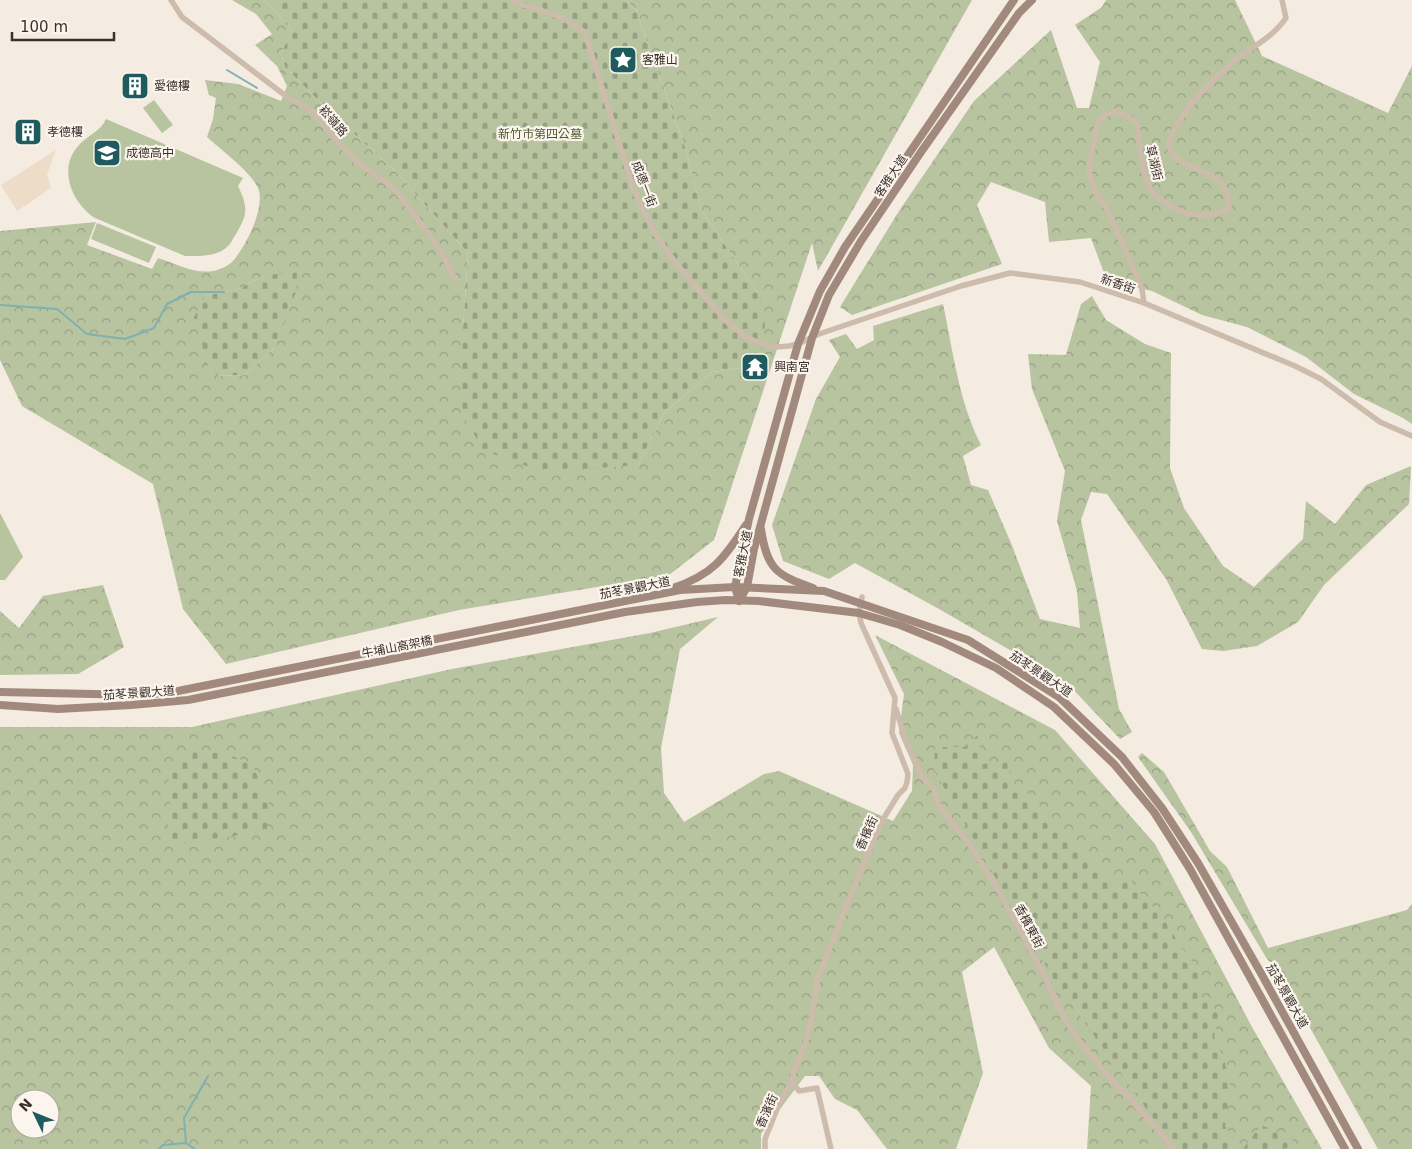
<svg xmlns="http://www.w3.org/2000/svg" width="1412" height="1149" font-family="'DejaVu Sans','Noto Sans TC',sans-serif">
  <defs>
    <pattern id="forest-crowns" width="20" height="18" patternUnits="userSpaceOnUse" patternTransform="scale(1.25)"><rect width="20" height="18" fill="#b8c4a0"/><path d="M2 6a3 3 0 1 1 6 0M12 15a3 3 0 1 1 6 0" fill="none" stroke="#97a083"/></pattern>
    <pattern id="cemetery-stones" width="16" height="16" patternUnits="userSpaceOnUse" patternTransform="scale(1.25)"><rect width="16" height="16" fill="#b8c4a0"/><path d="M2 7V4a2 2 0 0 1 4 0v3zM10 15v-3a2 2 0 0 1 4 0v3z" fill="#97a083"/></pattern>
  </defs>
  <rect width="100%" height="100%" fill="#f4ebe1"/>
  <!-- green -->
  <g fill="#b8c4a0">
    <path d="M154,100L173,125L162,133L143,108Z"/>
    <path d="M106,119L243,178L238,186C248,207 248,214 236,234C233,238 231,244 227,247C217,257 198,256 185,256L95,218C72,203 57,168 79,145C88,135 101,131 106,119Z"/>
    <path d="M97,223L156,247L149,263L91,239Z"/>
    <path d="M0,513L23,557L5,580H0Z"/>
  </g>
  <!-- forest -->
  <g fill="url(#forest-crowns)" fill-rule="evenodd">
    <path d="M232,0H265L292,31L281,53L285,67L324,106L397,173L468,253L463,329L638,465L664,413L712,372L762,365L759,295L701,210L686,150L636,10L626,0H972L818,271L812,243L714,540L669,575L459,610L226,664L183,609L153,484L22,406L0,360V231L96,222L87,245L152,269L158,258C176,264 195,274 213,271C219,270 230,265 233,261C246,246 266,207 258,188C251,172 220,149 207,137L213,119L216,98L209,95L205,80L238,84L281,101L287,86L277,66L255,45L272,34L256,14ZM266,275L274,348L245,375L219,376L205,339L204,296L238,289Z"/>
    <path d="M1106,0H1235L1262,56L1388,113L1412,66V424L1403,418L1354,394L1306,357L1247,327L1202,315L1152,291L1107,281L1091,238L1049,242L1045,202L991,182L977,205L1002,264L852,315L840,307L899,211L974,101L1051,30L1077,108H1089L1100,62L1075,25L1102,7Z"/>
    <path d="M1092,296L1106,320L1145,344L1171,353L1170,468L1184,508L1223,566L1254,587L1303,539L1306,501L1335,524L1366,485L1411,466L1409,504L1324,585L1298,622L1257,646L1223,651L1202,649L1166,579L1107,494L1091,492L1081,520L1119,709L1132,732L1120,739L1067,683L939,609L855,563L829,579L783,561L772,525L816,399L840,357L829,340L846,334L857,349L874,340L873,326L943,304C953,351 959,402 981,445L963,456L971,485L988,490L1011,543L1040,619L1080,628L1077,591L1057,521L1065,471L1032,389L1028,354L1066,355L1081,304Z"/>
    <path d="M103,585L124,647L78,674L0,675V611L19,628L43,596Z"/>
    <path d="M718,617L680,649L661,748L664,793L684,822L764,774L779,771L893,821L912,791L913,765L899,733L904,694L875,635L1055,730L1155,844L1252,1027L1322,1149H1087L1091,1086L1049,1048L994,947L962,972L983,1073L956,1149H887L857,1110L835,1099L819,1076H805L761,1134V1149H0V727H192L452,669L650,633ZM20,1099H50V1129H20Z"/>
    <path d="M1142,753L1164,772L1210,851L1227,867L1268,948L1407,910L1412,904V1149H1378L1277,969L1267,959L1191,832L1138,757Z"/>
  </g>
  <!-- cemetery -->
  <g fill="url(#cemetery-stones)">
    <path d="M265,0H626L636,10L686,150L701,210L759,295L765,321L762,365L712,372L664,413L638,465L543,472L483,450L460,409L463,329L468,253L397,173L324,106L285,67L281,53L292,31Z"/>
    <path d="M297,272L296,292L274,348L245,375L219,376L198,358L205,339L191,324L204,296L238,289L266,275Z"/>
    <path d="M978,735L983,764L1010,761L1009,785L1029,794L1041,820L1068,837L1112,885L1128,876L1143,897L1161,915L1180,945L1205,979L1199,994L1220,1015L1214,1036L1225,1063L1231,1090L1225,1126L1239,1149H1175L1053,978L934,770L935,747H964Z"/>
    <path d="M190,748L232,756L252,764L269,802L267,831L172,845L166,838L170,806L168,770Z"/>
    <path d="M1261,1125L1294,1139L1286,1149H1243Z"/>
  </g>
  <!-- plaza -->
  <path fill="#ecdcc8" d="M56,150L47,174L51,188L17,211L1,185Z"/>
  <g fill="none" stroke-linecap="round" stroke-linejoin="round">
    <!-- stream -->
    <g stroke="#7fb0b2" stroke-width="2">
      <path d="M227,70L257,88"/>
      <path d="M0,305L57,309L87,334L125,339L154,328L167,304L191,292H224"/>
      <path d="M186,1143L184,1118L208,1076"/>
      <path d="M159,1149L163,1145L186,1143L195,1149"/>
    </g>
    <!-- street -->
    <g stroke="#cdbbac" stroke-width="5.5">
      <path d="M171,0L182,17L286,96L312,111L333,137L359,164L394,188L439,248L455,279"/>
      <path d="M513,0L516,3C541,11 565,15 585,33L634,191L655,234L678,266L725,320L745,336L761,344L776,347L789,346L798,344L819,334L961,286L1010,273L1080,282L1144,303L1295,366L1321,379L1380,422L1412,436"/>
      <path d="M1144,303L1142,289L1108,210L1097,195L1090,177L1089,166L1098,122L1107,114L1117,111L1137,122C1140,145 1140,169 1151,190C1153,194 1158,197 1162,200C1182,216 1207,221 1229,208C1229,171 1201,175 1177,159C1173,156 1171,150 1168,145C1177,114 1213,78 1238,58C1255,45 1273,37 1286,18L1282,0"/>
      <path d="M896,709L905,739L923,778L934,789L939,806L970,845L996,886L1047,981L1064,1018L1080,1042L1108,1076L1156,1127L1173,1149"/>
      <path d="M792,1082L799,1091L817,1088L831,1149"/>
      <path d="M765,1149V1139L780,1102L792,1082L794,1071L805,1044L810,1026L818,978L849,899L882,821L898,795L905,788L907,782L908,774L892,733L895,698L861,623L859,613L862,597"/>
    </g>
    <!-- secondary -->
    <g stroke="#a18a7d" stroke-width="8">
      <path d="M761,529C767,569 776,575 813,588"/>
      <path d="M673,588C712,575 724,559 746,525"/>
      <path d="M739,601L747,587L754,549L812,338L829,295L861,241L921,152L1019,13L1032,0"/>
      <path d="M739,601L735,587L749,519L798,344L820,291L845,247L1014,0"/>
      <path d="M0,692L139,695L173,692L680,590L735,587L824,591L968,640L1059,697L1122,757L1162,808L1198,863L1262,975L1358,1149"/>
      <path d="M0,705L58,709L131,705L188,700L625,612L697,602L726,600L759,601L859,613L900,625L942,642L996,668L1054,707L1114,764L1154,812L1190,869L1345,1149"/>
    </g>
  </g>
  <!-- icons -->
  <defs>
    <symbol id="sight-square" viewBox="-11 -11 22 22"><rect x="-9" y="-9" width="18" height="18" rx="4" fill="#1f5a5e" stroke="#fbf5ee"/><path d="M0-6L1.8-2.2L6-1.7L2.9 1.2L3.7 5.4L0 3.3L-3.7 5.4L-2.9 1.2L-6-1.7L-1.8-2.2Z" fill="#fff"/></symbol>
    <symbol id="building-square" viewBox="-11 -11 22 22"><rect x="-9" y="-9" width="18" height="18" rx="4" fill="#1f5a5e" stroke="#fbf5ee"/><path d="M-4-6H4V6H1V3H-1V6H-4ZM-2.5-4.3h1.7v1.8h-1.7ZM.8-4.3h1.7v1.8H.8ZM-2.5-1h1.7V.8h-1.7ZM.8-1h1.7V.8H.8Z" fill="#fff"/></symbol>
    <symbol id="school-square" viewBox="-11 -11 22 22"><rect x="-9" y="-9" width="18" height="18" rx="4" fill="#1f5a5e" stroke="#fbf5ee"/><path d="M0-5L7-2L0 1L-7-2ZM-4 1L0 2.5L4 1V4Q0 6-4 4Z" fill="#fff"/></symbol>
    <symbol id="temple-square" viewBox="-11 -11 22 22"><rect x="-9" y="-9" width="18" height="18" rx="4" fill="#1f5a5e" stroke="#fbf5ee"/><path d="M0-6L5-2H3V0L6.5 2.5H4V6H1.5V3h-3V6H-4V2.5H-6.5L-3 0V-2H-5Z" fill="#fff"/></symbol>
  </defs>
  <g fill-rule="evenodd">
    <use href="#sight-square" x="607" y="44" width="32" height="32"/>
    <use href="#building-square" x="119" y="70" width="32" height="32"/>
    <use href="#building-square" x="12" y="116" width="32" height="32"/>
    <use href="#school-square" x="91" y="137" width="32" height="32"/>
    <use href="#temple-square" x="739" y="351" width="32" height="32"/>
  </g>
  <g text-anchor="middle" stroke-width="4.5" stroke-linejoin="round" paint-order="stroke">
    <!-- poi labels -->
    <g font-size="12" fill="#3b302b" stroke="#fbf5ee" text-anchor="start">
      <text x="642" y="64">客雅山</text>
      <text x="154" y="90">愛德樓</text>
      <text x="47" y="136">孝德樓</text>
      <text x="126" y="157">成德高中</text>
      <text x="774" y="371">興南宮</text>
    </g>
    <!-- street labels -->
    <g font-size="12" fill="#3b302b" stroke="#fbf5ee">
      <text transform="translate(333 121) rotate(49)" y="4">崧嶺路</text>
      <text transform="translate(1154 163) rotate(76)" y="4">草湖街</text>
      <text transform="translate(891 176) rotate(-56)" y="4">客雅大道</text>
      <text transform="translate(644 184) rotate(69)" y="4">成德一街</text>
      <text transform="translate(1118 284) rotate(19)" y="4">新香街</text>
      <text transform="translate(743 554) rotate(-78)" y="4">客雅大道</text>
      <text transform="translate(635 588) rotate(-11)" y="4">茄苳景觀大道</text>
      <text transform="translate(397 647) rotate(-11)" y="4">牛埔山高架橋</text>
      <text transform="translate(1041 674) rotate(34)" y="4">茄苳景觀大道</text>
      <text transform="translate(139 693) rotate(-4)" y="4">茄苳景觀大道</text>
      <text transform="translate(867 833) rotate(-66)" y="4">香檳街</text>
      <text transform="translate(1029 926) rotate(62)" y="4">香檳東街</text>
      <text transform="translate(1287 996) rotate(61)" y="4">茄苳景觀大道</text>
      <text transform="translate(767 1111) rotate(-66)" y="4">香濱街</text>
    </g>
    <!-- park labels -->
    <g font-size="12" fill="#4a5a2e" stroke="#fbf5ee">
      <text x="540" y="138">新竹市第四公墓</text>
    </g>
  </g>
  <!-- north arrow -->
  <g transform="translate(35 1114) rotate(313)"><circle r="24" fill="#fbf5ee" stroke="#aea6a0"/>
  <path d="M0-4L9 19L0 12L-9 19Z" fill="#1f5a5e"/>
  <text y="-8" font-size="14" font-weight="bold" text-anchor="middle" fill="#3b302b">N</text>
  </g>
  <!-- scale -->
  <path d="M12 32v8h102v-8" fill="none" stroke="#3b302b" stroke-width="2.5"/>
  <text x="20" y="32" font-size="15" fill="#3b302b" stroke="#fbf5ee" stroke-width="4" paint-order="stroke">100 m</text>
</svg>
